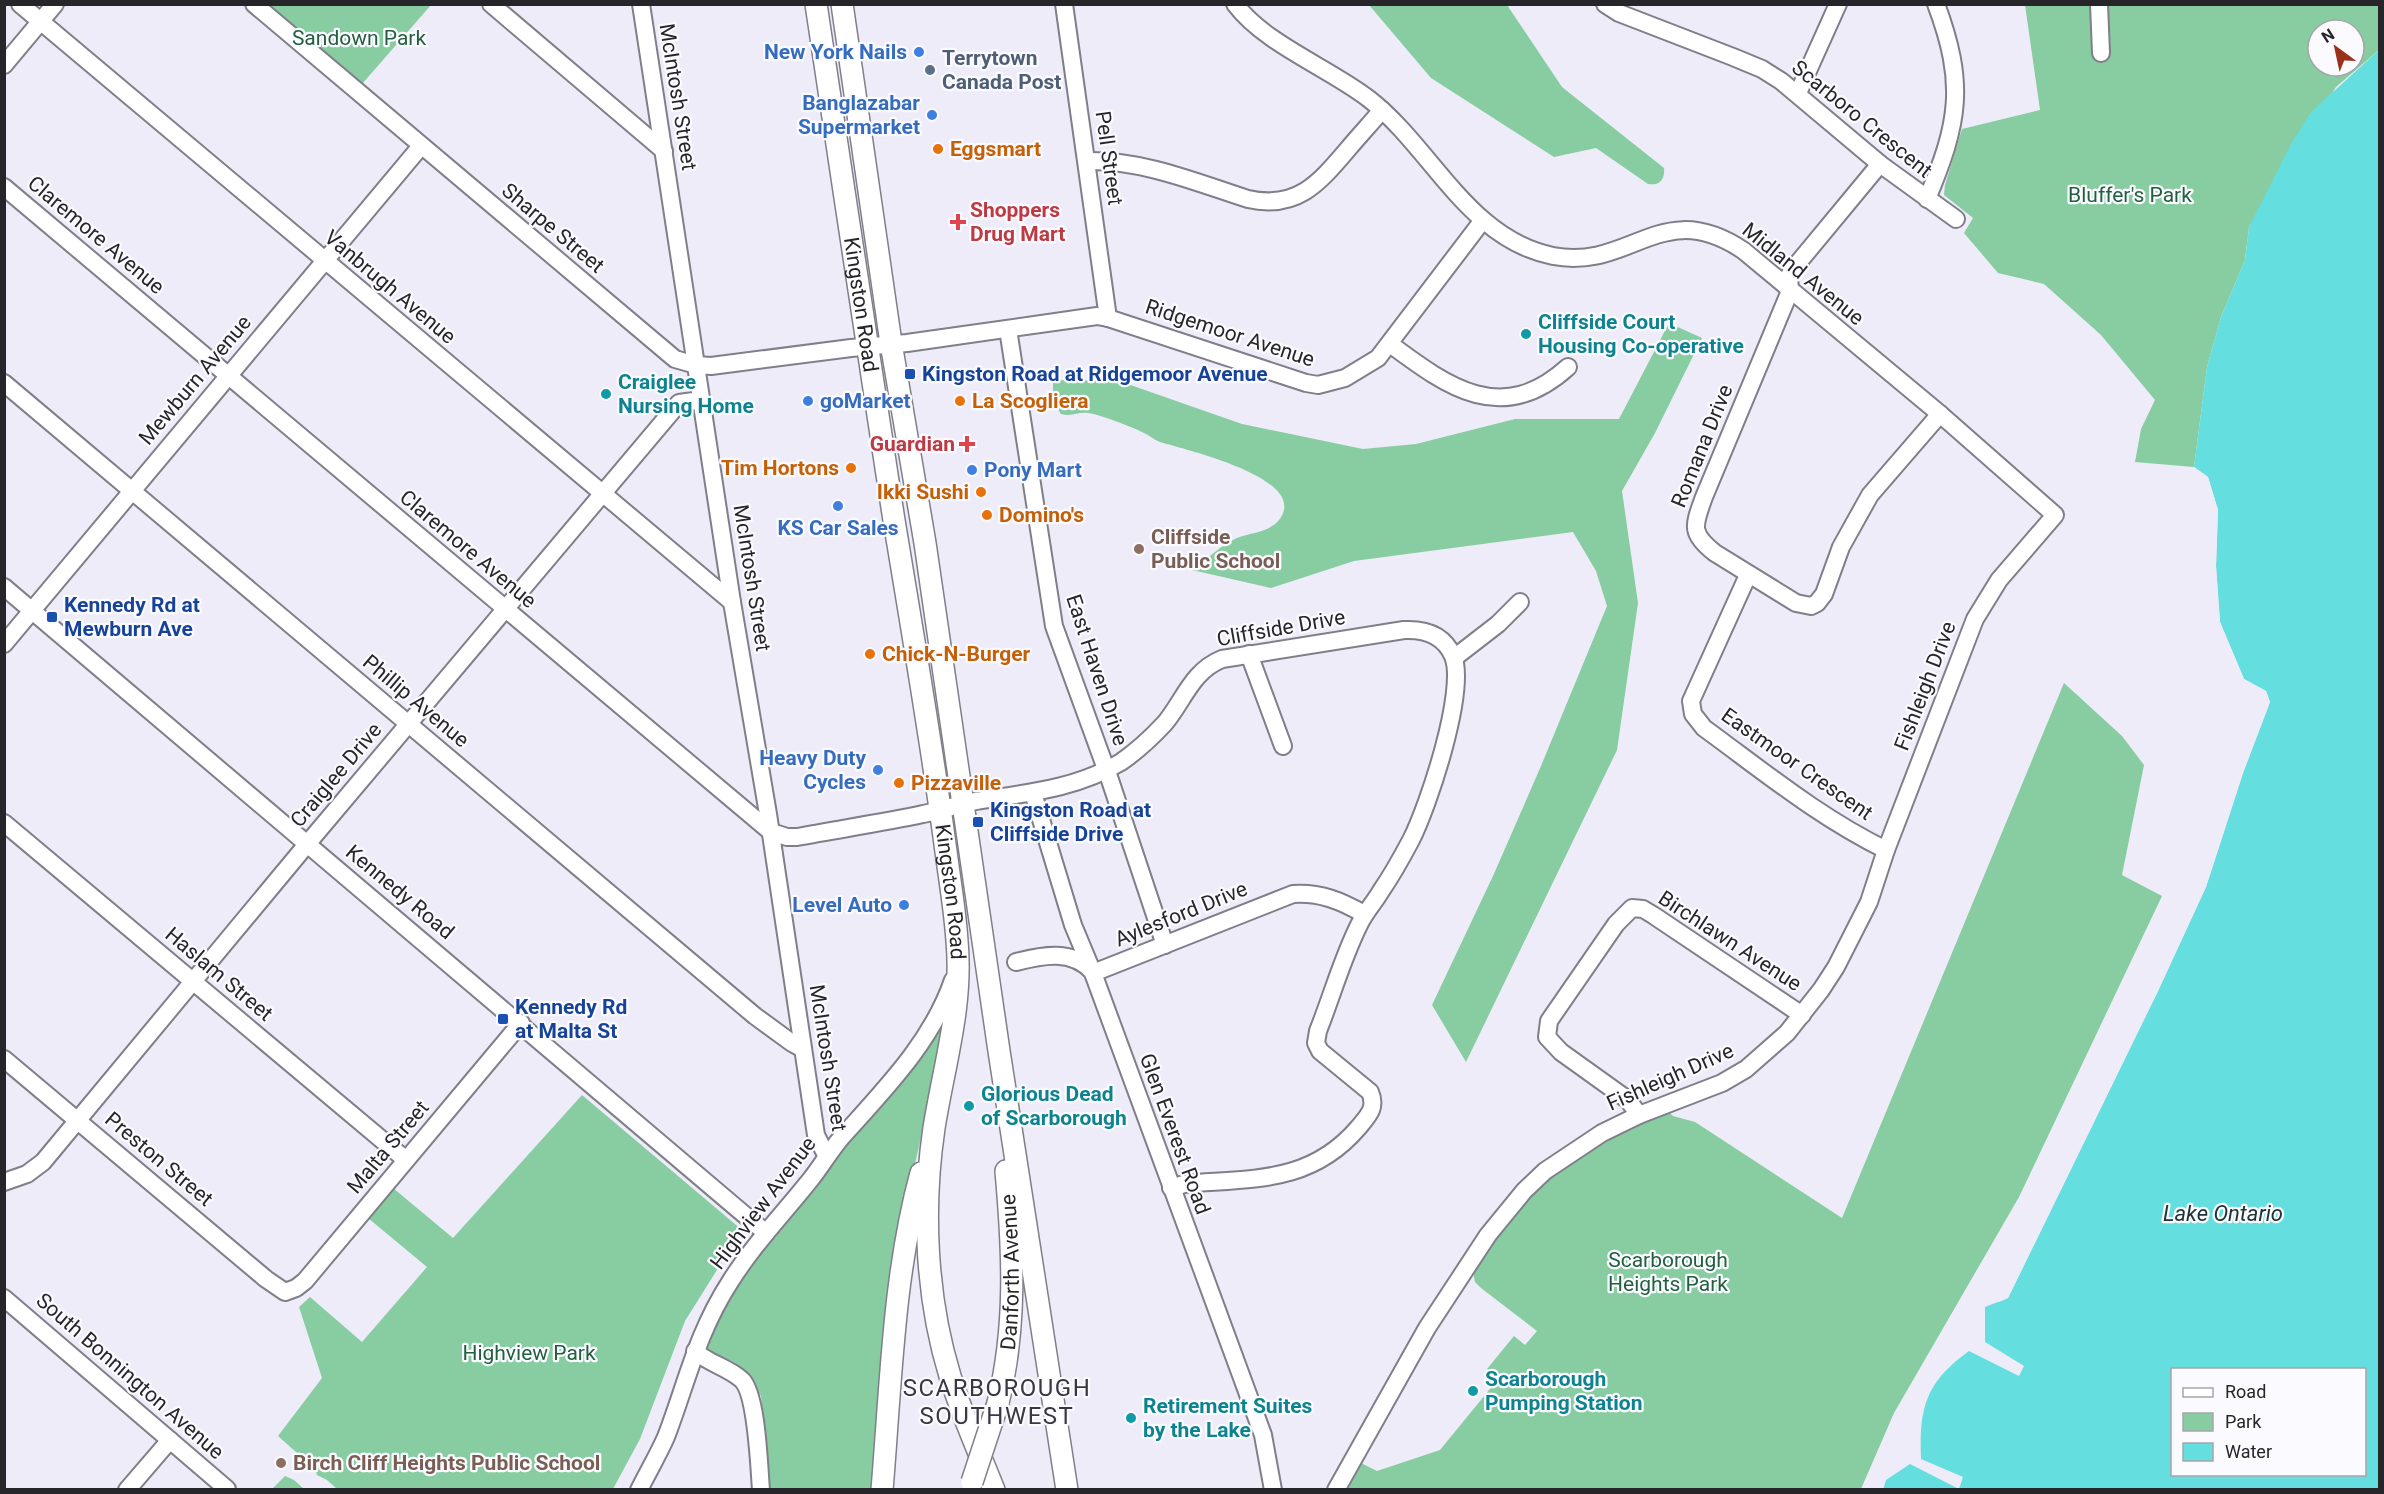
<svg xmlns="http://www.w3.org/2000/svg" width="2384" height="1494" font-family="Roboto,sans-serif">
  <rect width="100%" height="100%" fill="#edecf8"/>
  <!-- green -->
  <g fill="#87cda1" fill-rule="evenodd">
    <path d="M269,5H431L362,84Z"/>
    <path d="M1369,5H1507L1562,87L1664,168C1665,179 1660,186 1648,184L1596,148L1554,157L1431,78Z"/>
    <path d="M2025,5H2379V50L2336,87L2249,227L2245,260L2221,317L2207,367L2194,467L2135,462L2141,429L2155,400L2101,335L2044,284L1998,273L1964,233L1973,218L1944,195L1945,185L1962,129L2040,110ZM2318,30H2354V66H2318Z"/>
    <path d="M1669,323L1702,338L1655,433L1622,491L1638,603L1617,750L1466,1062L1432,1005L1493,876L1541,766L1607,606L1596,571L1573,532L1354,561L1271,588L1192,570C1206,560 1221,545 1237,538C1251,532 1268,533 1279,520C1312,478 1182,449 1160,442C1154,440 1149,435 1144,433C1135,428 1096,413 1088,413C1078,412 1071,417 1061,414L1053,401V380L1119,381L1242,424L1363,449L1416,444L1515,419H1619Z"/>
    <path d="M2064,683L2122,736L2144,765L2122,875L2162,896L2019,1197L1894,1413L1861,1489L1344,1490L1359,1462L1377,1471L1440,1450L1498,1379L1487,1369L1514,1336L1525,1345L1537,1331L1481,1288L1475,1282L1473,1272C1490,1246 1505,1219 1527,1197C1567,1157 1617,1133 1668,1111L1673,1116L1695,1122L1842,1218Z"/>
    <path d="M939,1023L944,1026L939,1062L907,1197L875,1489H769L761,1396L745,1370L732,1361L713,1354L707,1349L706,1341L727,1300L753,1262L819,1185L827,1162Z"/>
    <path d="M582,1095L742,1230L685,1321L640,1439L613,1489H337L327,1480L317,1475L315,1469L278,1436L322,1378L299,1307L310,1297L362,1342L427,1267L368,1218L393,1188L453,1238Z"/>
    <path d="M285,1476L294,1480L304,1489H272Z"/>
  </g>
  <!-- water -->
  <path fill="#65dee0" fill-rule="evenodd" d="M2379,50V1489L1883,1490L1886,1480L1910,1464L1959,1489L1963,1477L1921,1459C1919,1407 1926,1382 1969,1351L2019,1376L2024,1366L1985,1342V1307L2008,1298L2158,991L2206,887L2243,773L2270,702L2266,691L2244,679L2220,622L2216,566L2218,510L2208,477L2194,467L2207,367L2221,317L2245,260L2249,227L2291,144L2311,112ZM2172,1370H2364V1474H2172Z"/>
  <!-- pier -->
  <path fill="#edecf8" d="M2194,467L2208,477L2218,510L2216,566L2220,622L2244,679L2266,691L2270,702L2243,773L2206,887L2158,991L2008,1298L1999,1302L1993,1301L2006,1296L2155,990L2203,886L2240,772L2267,702L2264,694L2242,680L2217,623L2213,566L2215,510L2206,479L2193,470Z"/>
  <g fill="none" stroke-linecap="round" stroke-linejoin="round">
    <defs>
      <g id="minor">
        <path d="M20,4L732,602"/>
        <path d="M254,4L675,359L696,365L711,366L851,348L907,343L1097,316L1108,318L1306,383L1318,385L1345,378L1378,358L1483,220"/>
        <path d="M491,4L664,151"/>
        <path d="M641,4L732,602L768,814L816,1135L826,1155"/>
        <path d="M1064,4L1108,318"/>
        <path d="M1235,4C1265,44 1329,68 1369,99C1432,148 1468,239 1553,256C1632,271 1661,195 1744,251L1940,414L2055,515L1999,580L1975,619L1886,850L1869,902L1836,967L1821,990L1787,1033L1746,1069L1722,1083L1639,1115L1602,1133L1545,1171L1524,1191L1488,1235L1427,1328L1336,1490"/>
        <path d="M1605,4L1619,13L1733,57L1762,69L1781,81L1880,164L1956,219"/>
        <path d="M2099,4L2101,53"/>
        <path d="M4,65L55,4"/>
        <path d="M1798,93L1838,4"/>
        <path d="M1087,161C1143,160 1195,182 1248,199C1297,210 1319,183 1348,149C1359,136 1371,123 1382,110"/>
        <path d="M1880,164L1793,269L1789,276L1790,291L1704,497C1694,525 1689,533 1715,553L1796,603L1811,606L1817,603L1824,594L1841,547L1870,495L1940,414"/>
        <path d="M4,187L771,832L787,837H797C839,829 881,823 923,814C941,811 958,804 976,801C1027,793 1076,789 1121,762C1137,751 1152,737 1165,723C1184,700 1192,671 1222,659L1404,630C1425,629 1444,635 1453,656C1467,690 1428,807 1411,840C1402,857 1392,875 1381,891C1374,903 1365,912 1359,925C1342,959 1332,996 1318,1031L1316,1043L1320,1051L1370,1092C1377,1108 1368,1116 1358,1128C1310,1184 1252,1178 1184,1184L1171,1188"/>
        <path d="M1927,199C1959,123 1966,84 1936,4"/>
        <path d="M1008,329L1054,626L1110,780L1165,945"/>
        <path d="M1390,344C1448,387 1502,427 1568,367"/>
        <path d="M4,383L755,1016L792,1043L803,1049"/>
        <path d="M1748,575L1691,701L1693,714L1704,728C1763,771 1820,818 1886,850"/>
        <path d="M4,587L766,1233"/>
        <path d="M4,644L421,146"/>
        <path d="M1249,654L1283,746"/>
        <path d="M1454,658L1498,624L1520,602"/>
        <path d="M1033,793L1073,925L1093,973L1263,1435L1273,1490"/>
        <path d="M4,823L406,1160"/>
        <path d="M1016,962C1043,955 1072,949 1093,972"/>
        <path d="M1093,973L1293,894C1320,892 1341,901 1364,914"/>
        <path d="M4,1059L266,1279L285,1292L296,1288L305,1281L521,1023"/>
        <path d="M1639,1115L1628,1100L1561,1052L1547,1037L1549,1021L1616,924L1632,908L1643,909L1653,915L1802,1015"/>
        <path d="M4,1182L27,1174L43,1162L308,843L679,403L701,400"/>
        <path d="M4,1298L227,1489"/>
        <path d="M695,1351C709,1364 728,1367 742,1380C757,1395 759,1466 761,1490"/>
        <path d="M127,1490L170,1440"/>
        <path d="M639,1490C648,1472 658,1455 666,1437C687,1382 697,1333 730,1282C753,1245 784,1213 811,1179C822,1165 830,1151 841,1138C884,1090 932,1042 953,980"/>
      </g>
      <g id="major">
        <path id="s1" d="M816,4C842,174 866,344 893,514C911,624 930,733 945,844C949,876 955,909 957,941C963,1006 944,1065 934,1128C922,1209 926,1298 950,1376C962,1415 979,1452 994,1490"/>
        <path d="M842,4L891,343L925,543L999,1051L1067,1490"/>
        <path id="s2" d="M998,1403C1017,1326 1013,1250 1006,1171"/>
        <path d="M882,1490C891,1384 893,1276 921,1173"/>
      </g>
    </defs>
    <!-- minor casing -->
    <use href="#minor" stroke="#807f89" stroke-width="20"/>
    <!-- major casing -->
    <use href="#major" stroke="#807f89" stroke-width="24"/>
    <!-- minor -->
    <use href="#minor" stroke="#fff" stroke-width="16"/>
    <!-- major -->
    <use href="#major" stroke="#fff" stroke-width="21"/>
    <defs>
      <path id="major-bridge" d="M972,1482L998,1403"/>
    </defs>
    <!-- major-bridge casing -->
    <use href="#major-bridge" stroke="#807f89" stroke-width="24" stroke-linecap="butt"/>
    <!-- major-bridge -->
    <use href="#major-bridge" stroke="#fff" stroke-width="21"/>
  </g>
  <!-- markers -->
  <g fill="#3f7fe0" stroke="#fbfbff" stroke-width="2">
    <circle cx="919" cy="52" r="6"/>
    <circle cx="932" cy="115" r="6"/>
    <circle cx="808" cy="401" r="6"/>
    <circle cx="972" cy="470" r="6"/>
    <circle cx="838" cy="506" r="6"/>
    <circle cx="878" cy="770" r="6"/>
    <circle cx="904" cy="905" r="6"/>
  </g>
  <circle fill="#5c6f8a" stroke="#fbfbff" stroke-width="2" cx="930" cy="70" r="6"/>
  <g fill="#e8710a" stroke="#fbfbff" stroke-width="2">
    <circle cx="938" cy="149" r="6"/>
    <circle cx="960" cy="401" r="6"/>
    <circle cx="851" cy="468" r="6"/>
    <circle cx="981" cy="492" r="6"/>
    <circle cx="987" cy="515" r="6"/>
    <circle cx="870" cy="654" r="6"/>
    <circle cx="899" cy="783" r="6"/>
  </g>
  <g fill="#e0444e" stroke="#fbfbff" stroke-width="2">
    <path d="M955 213h6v6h6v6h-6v6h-6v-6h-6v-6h6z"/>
    <path d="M964 435h6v6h6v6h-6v6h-6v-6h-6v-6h6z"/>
  </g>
  <g fill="#0f9aa8" stroke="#fbfbff" stroke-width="2">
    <circle cx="1526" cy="334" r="6"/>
    <circle cx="606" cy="394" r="6"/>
    <circle cx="969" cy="1106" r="6"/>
    <circle cx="1473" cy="1391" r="6"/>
    <circle cx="1131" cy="1418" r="6"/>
  </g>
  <g fill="#1a4fb4" stroke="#fbfbff" stroke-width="2">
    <rect x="904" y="368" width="12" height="12" rx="3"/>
    <rect x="46" y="611" width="12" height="12" rx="3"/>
    <rect x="972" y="816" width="12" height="12" rx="3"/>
    <rect x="497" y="1013" width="12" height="12" rx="3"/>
  </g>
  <g fill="#8d6e63" stroke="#fbfbff" stroke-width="2">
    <circle cx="1139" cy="549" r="6"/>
    <circle cx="281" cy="1463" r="6"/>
  </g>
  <g text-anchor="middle" stroke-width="4.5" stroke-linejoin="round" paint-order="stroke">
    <!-- park labels -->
    <g font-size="21" fill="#235f3e" stroke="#fbfbff">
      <text x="359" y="45">Sandown Park</text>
      <text x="2130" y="202">Bluffer's Park</text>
      <text x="1668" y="1267">Scarborough<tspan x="1668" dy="24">Heights Park</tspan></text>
      <text x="529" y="1360">Highview Park</text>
    </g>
    <!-- shop labels -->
    <g font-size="21" font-weight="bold" fill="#366cbe" stroke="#fbfbff" text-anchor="end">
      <text x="907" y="59">New York Nails</text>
      <text x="920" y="110">Banglazabar<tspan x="920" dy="24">Supermarket</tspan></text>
      <text x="820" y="408" text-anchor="start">goMarket</text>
      <text x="984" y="477" text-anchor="start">Pony Mart</text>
      <text x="838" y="535" text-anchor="middle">KS Car Sales</text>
      <text x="866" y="765">Heavy Duty<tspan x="866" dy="24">Cycles</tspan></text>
      <text x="892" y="912">Level Auto</text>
    </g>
    <!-- service labels -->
    <g font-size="21" font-weight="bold" fill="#4e5e75" stroke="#fbfbff" text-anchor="start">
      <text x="942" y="65">Terrytown<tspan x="942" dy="24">Canada Post</tspan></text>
    </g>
    <!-- street labels -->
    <g font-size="21" fill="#26262a" stroke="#fbfbff">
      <text transform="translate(678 97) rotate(81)" y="7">McIntosh Street</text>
      <text transform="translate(1862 119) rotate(39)" y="7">Scarboro Crescent</text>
      <text transform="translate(1109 158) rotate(82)" y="7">Pell Street</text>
      <text transform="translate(553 228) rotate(40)" y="7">Sharpe Street</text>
      <text transform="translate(96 235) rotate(40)" y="7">Claremore Avenue</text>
      <text transform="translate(1803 274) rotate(39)" y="7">Midland Avenue</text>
      <text transform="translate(390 287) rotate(40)" y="7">Vanbrugh Avenue</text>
      <text dy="7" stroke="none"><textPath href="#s1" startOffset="304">Kingston Road</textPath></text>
      <text transform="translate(1230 333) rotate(18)" y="7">Ridgemoor Avenue</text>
      <text transform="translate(195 380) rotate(-50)" y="7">Mewburn Avenue</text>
      <text transform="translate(1702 446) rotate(-68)" y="7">Romana Drive</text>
      <text transform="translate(468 549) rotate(40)" y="7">Claremore Avenue</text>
      <text transform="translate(752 578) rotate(81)" y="7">McIntosh Street</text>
      <text transform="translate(1281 628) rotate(-10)" y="7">Cliffside Drive</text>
      <text transform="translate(1097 670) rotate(72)" y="7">East Haven Drive</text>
      <text transform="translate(1925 686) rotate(-69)" y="7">Fishleigh Drive</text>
      <text transform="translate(416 701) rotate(40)" y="7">Phillip Avenue</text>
      <text transform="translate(1797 764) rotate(35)" y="7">Eastmoor Crescent</text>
      <text transform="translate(336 775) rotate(-50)" y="7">Craiglee Drive</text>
      <text transform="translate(400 892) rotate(40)" y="7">Kennedy Road</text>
      <text dy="7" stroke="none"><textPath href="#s1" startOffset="898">Kingston Road</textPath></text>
      <text transform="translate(1181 914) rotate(-22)" y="7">Aylesford Drive</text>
      <text transform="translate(1730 941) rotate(33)" y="7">Birchlawn Avenue</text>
      <text transform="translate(219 974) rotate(40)" y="7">Haslam Street</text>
      <text transform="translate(828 1058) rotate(81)" y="7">McIntosh Street</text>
      <text transform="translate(1670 1077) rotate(-24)" y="7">Fishleigh Drive</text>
      <text transform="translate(1175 1134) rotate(70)" y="7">Glen Everest Road</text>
      <text transform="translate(388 1147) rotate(-50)" y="7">Malta Street</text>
      <text transform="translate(159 1159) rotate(40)" y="7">Preston Street</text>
      <text transform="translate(763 1203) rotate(-53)" y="7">Highview Avenue</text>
      <text dy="7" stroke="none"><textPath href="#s2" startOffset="132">Danforth Avenue</textPath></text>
      <text transform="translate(130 1376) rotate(41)" y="7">South Bonnington Avenue</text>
    </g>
    <!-- food labels -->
    <g font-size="21" font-weight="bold" fill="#c56008" stroke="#fbfbff" text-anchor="start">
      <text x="950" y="156">Eggsmart</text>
      <text x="972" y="408">La Scogliera</text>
      <text x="839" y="475" text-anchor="end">Tim Hortons</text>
      <text x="969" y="499" text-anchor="end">Ikki Sushi</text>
      <text x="999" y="522">Domino's</text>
      <text x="882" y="661">Chick-N-Burger</text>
      <text x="911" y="790">Pizzaville</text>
    </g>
    <!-- health labels -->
    <g font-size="21" font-weight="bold" fill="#be3a42" stroke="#fbfbff" text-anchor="start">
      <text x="970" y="217">Shoppers<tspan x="970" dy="24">Drug Mart</tspan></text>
      <text x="955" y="451" text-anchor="end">Guardian</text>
    </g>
    <!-- culture labels -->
    <g font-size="21" font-weight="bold" fill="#0d838f" stroke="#fbfbff" text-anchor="start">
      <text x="1538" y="329">Cliffside Court<tspan x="1538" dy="24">Housing Co-operative</tspan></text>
      <text x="618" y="389">Craiglee<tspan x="618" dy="24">Nursing Home</tspan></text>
      <text x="981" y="1101">Glorious Dead<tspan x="981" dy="24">of Scarborough</tspan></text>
      <text x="1485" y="1386">Scarborough<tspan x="1485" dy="24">Pumping Station</tspan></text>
      <text x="1143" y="1413">Retirement Suites<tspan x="1143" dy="24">by the Lake</tspan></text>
    </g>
    <!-- transit labels -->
    <g font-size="21" font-weight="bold" fill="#164399" stroke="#fbfbff" text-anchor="start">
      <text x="922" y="381">Kingston Road at Ridgemoor Avenue</text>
      <text x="64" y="612">Kennedy Rd at<tspan x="64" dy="24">Mewburn Ave</tspan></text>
      <text x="990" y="817">Kingston Road at<tspan x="990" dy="24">Cliffside Drive</tspan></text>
      <text x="515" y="1014">Kennedy Rd<tspan x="515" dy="24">at Malta St</tspan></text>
    </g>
    <!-- education labels -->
    <g font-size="21" font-weight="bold" fill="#785e54" stroke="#fbfbff" text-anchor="start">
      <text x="1151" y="544">Cliffside<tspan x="1151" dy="24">Public School</tspan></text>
      <text x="293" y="1470">Birch Cliff Heights Public School</text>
    </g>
    <!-- water labels -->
    <g font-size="22" font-style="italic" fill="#203536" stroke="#fbfbff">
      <text x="2223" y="1221">Lake Ontario</text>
    </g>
    <!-- quarter labels -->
    <g font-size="24" letter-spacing="1.5" fill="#393841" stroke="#fbfbff">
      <text x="997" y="1396">SCARBOROUGH<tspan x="997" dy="28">SOUTHWEST</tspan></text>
    </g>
  </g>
  <!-- border -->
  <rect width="2384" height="1494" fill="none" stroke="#26262a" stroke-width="12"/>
  <!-- legend -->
  <rect x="2171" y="1368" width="195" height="108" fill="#fbfbff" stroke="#a6a6aa" stroke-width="1.5"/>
  <rect x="2183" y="1388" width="30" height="9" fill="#ffffff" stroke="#a6a6aa" stroke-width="1.5"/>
  <text x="2225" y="1398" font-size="18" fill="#26262a">Road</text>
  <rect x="2183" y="1413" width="30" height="18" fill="#87cda1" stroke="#a6a6aa" stroke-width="1.5"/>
  <text x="2225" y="1428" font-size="18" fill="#26262a">Park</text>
  <rect x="2183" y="1443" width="30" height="18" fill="#65dee0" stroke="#a6a6aa" stroke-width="1.5"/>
  <text x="2225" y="1458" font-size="18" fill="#26262a">Water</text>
  <!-- north arrow -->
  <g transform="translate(2336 48) rotate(327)"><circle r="28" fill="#fbfbff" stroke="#a6a6aa" stroke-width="1.5"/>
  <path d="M0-4.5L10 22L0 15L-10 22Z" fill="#9a3119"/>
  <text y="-9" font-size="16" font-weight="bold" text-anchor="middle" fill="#26262a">N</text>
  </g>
</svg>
